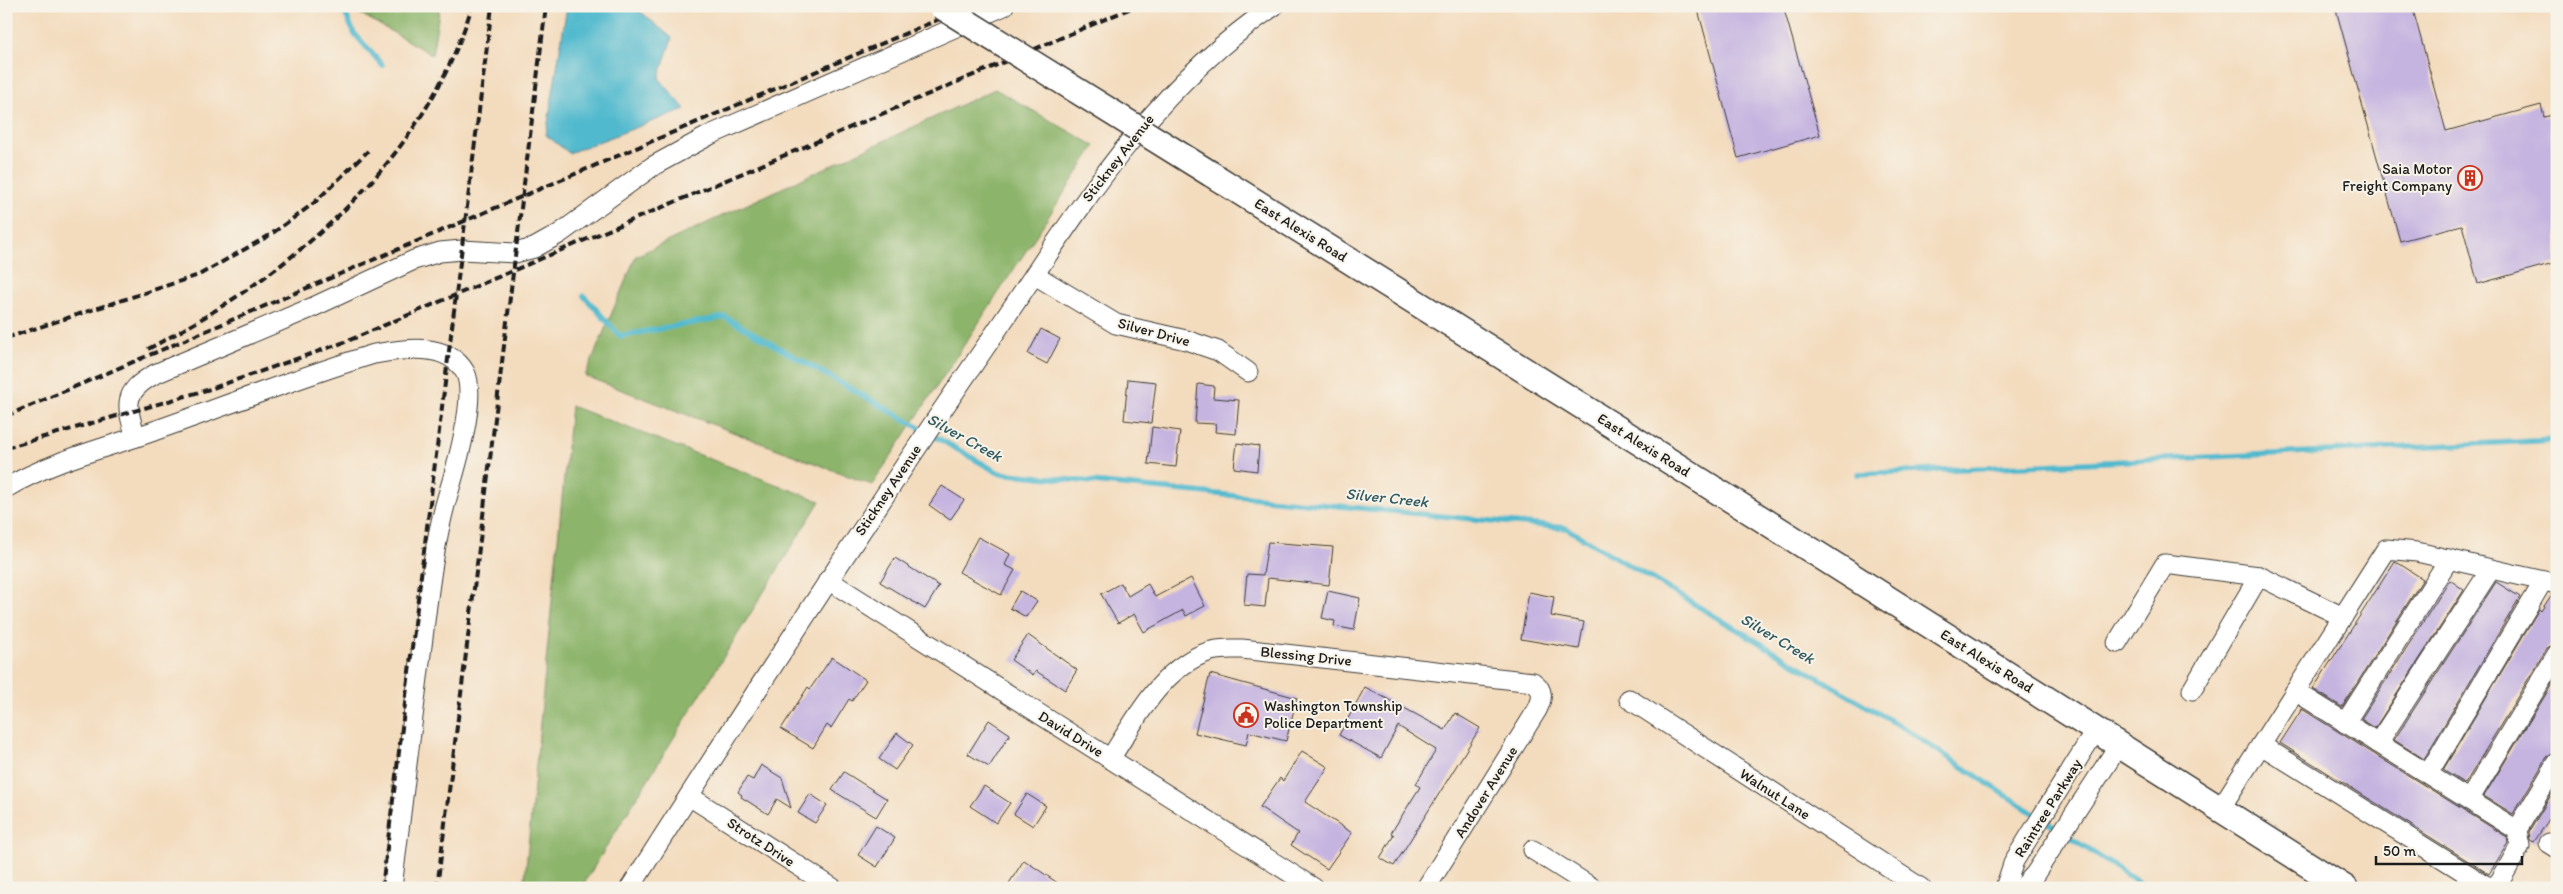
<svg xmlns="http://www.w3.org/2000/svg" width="2563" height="894" font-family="Itim,sans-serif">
  <rect width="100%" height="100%" fill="#f7f3e8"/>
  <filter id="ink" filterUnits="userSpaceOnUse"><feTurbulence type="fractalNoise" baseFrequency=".02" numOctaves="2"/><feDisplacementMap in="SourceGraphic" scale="10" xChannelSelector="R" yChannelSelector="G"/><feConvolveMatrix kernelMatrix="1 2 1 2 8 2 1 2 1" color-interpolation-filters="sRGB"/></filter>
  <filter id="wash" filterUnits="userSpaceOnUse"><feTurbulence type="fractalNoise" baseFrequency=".0096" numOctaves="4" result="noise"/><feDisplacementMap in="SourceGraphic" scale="20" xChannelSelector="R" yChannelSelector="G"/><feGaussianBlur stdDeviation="1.12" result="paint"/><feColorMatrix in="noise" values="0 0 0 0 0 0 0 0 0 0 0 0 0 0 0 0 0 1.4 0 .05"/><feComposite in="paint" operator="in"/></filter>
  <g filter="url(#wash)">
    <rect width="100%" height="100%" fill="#f3dbbd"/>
    <!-- forest -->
    <g fill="#8cb46b" stroke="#546844">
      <path d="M347,6H440L432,55Z"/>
      <path d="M995,89L1095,146L872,485L585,376L636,256Z"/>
      <path d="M571,406L820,501L581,888H524Z"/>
    </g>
    <!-- water -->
    <path fill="#51b9ce" stroke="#366a75" d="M567,6H634L672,38L659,78L685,109L569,153L546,135Z"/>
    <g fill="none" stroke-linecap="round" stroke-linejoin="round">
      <!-- stream -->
      <g stroke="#51b9ce" stroke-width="5.5">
        <path d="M342,6L354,33L382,65"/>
        <path d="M584,296L620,336L725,317L999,473L1566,528L1905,729L2147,888"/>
        <path d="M1858,474L2557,440"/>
      </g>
    </g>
    <g id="blocks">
      <!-- building -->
      <g fill="#c5b4e0">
        <path d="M1697,6H1783L1820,135L1738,158Z"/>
        <path d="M2335,6H2412L2446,131L2541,105L2544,117L2557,114V262L2478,284L2462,225L2400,241Z"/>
        <path d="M1041,329L1060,339L1047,364L1028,354Z"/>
        <path d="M1128,379L1156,382L1151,423L1124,420Z"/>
        <path d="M1198,384L1214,386L1213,398L1239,400L1236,434L1215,432L1216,424L1195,423Z"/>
        <path d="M1152,427L1180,431L1176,467L1148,464Z"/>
        <path d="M1237,443L1259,446L1257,471L1234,468Z"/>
        <path d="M942,486L964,500L950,520L929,505Z"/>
        <path d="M978,537L1010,554L1005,565L1015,570L1001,595L959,572Z"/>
        <path d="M1268,542L1333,547L1329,585L1268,578L1265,607L1244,605L1247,574L1263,575Z"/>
        <path d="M895,558L939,586L925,609L880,582Z"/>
        <path d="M2395,561L2423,579L2342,707L2313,689Z"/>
        <path d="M1191,578L1205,606L1186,616L1183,610L1144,632L1134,614L1118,623L1101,594L1121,583L1128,596L1148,584L1155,597Z"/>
        <path d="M2450,580L2464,590L2375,728L2361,719Z"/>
        <path d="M2496,582L2520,597L2424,759L2394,740Z"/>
        <path d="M1020,591L1037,601L1026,617L1010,608Z"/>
        <path d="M1328,591L1360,598L1354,630L1334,626L1335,621L1322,618Z"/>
        <path d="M1529,592L1554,597L1551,616L1584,622L1579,649L1521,639Z"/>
        <path d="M2552,594L2557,595V643L2547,648L2465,784L2443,770L2539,609L2541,611Z"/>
        <path d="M1028,635L1077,670L1065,690L1036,671L1033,675L1011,660Z"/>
        <path d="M832,657L866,680L852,701L849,699L831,728L827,725L813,748L781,729L808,687L810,689Z"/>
        <path d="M1210,674L1297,698L1286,741L1249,732L1246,745L1195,733Z"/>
        <path d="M2557,676V752L2547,757L2513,814L2484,796Z"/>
        <path d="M1365,687L1445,730L1455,713L1480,728L1394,866L1380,858L1394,835L1391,833L1420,787L1416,784L1436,750L1398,726L1381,758L1339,735Z"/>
        <path d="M2302,709L2507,837L2508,843L2489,874L2280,743Z"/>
        <path d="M989,720L1010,734L989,767L968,754Z"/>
        <path d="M897,733L913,745L895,770L879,759Z"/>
        <path d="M1302,751L1328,767L1305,802L1352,833L1327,869L1291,845L1298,833L1260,807L1280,778L1283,781Z"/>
        <path d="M761,765L782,778L791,808L777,799L768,814L741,797L742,795L738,792L747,777L753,780Z"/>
        <path d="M844,772L887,799L876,817L832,790Z"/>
        <path d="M2557,785V807L2534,842L2530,840L2529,832Z"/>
        <path d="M984,786L1010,803L996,823L970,806Z"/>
        <path d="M810,794L827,805L815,823L798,813Z"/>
        <path d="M1027,794L1046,806L1033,826L1014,814Z"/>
        <path d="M876,826L895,838L877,867L858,855Z"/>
        <path d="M1024,860L1065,888H1006Z"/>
      </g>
    </g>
  </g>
  <g filter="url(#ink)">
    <use href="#blocks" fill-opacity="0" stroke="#3c3934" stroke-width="1"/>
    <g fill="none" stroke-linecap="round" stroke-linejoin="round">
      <defs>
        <g id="minor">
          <path d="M1035,275L1116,324L1186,340L1218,351L1248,372"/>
          <path d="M136,437C126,405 122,392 155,374L311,308L414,260L440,252L462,250L515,253L534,248L559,234L653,166L710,135L1004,6"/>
          <path d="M6,488C54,460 100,450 151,432C225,406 299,377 374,354C403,349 447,341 465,372C478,397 455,471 447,498C432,551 427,607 420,662C410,737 401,813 392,888"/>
          <path d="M828,580L1314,888"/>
          <path d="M2117,643L2165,564L2259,576"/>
          <path d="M2192,690L2259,576L2343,617"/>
          <path d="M2295,691L2517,830L2557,763"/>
          <path d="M1629,699L1921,888"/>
          <path d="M2345,723L2449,559"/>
          <path d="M2378,743L2491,569"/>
          <path d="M2261,745L2485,885L2493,888L2500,881L2520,846L2517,830"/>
          <path d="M1110,759C1136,719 1162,666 1211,651C1221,648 1232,649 1242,649L1533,682C1544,690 1543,698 1537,710L1426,888"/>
          <path d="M2428,774L2543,581"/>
          <path d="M689,796L833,888"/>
          <path d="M2469,800L2557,654"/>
          <path d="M2220,809L2386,549L2417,552L2557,584"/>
          <path d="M2549,843L2557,848"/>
          <path d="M1533,850L1593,888"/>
          <path d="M630,888C746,706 862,526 984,349C1071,223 1144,94 1274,6"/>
          <path d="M2005,888L2014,861L2096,730"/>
          <path d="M2022,888L2035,874L2119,745"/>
        </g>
        <path id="major" d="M1211,174L1754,514L2345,888"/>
      </defs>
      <!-- minor casing -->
      <use href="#minor" stroke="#3c3934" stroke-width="21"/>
      <!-- major casing -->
      <use href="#major" stroke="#3c3934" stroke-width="28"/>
      <!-- minor -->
      <use href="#minor" stroke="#fff" stroke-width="19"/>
      <!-- major -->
      <use href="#major" stroke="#fff" stroke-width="25"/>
      <!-- rail -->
      <g stroke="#1c1c1c" stroke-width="4" stroke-dasharray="8 4" stroke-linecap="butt">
        <path d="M6,338L199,275L270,235L314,203L368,151"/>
        <path d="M148,349C289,275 424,165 472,6"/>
        <path d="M6,416L970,6"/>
        <path d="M6,448L210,389L345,342L1136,6"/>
        <path d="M382,888L492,6"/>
        <path d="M437,888L546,6"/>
      </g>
      <defs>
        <path id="major-bridge" d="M941,6L1211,174"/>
      </defs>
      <!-- major-bridge casing -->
      <use href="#major-bridge" stroke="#3c3934" stroke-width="28" stroke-linecap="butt"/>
      <!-- major-bridge -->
      <use href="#major-bridge" stroke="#fff" stroke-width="25"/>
    </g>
  </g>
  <!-- icons -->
  <defs>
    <symbol id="building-ring" viewBox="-11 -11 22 22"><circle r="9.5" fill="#f7f3e8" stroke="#c8321e" stroke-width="1.5"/><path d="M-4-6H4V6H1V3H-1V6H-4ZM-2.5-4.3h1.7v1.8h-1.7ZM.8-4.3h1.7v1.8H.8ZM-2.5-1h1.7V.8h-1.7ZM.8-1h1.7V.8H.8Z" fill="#c8321e"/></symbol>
    <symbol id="civic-ring" viewBox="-11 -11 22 22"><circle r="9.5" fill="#f7f3e8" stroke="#c8321e" stroke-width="1.5"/><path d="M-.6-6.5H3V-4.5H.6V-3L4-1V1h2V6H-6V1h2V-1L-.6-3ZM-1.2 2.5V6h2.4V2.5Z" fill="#c8321e"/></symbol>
  </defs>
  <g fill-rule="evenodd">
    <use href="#building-ring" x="2456" y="164" width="28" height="28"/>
    <use href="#civic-ring" x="1232" y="701" width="28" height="28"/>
  </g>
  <g text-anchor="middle" stroke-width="4" stroke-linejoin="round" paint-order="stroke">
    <!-- street labels -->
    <g font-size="15" fill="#1c1c1c" stroke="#f7f3e8">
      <text transform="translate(1118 158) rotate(-52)" y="5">Stickney Avenue</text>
      <text transform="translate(1301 230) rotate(32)" y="5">East Alexis Road</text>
      <text transform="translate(1154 332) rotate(15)" y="5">Silver Drive</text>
      <text transform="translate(1644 445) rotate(32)" y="5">East Alexis Road</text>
      <text transform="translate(888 490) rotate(-56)" y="5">Stickney Avenue</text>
      <text transform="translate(1306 656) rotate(6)" y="5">Blessing Drive</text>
      <text transform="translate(1987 661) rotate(32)" y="5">East Alexis Road</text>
      <text transform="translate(1071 734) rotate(32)" y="5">David Drive</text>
      <text transform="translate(1486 792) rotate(-58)" y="5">Andover Avenue</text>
      <text transform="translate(1775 794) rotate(33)" y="5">Walnut Lane</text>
      <text transform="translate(2048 808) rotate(-58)" y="5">Raintree Parkway</text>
      <text transform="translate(761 842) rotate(33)" y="5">Strotz Drive</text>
    </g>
    <!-- poi labels -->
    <g font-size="15" fill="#1c1c1c" stroke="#f7f3e8" text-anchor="end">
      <text x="2452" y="174">Saia Motor<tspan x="2452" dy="17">Freight Company</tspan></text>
      <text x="1264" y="711" text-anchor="start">Washington Township<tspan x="1264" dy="17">Police Department</tspan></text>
    </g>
    <!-- water labels -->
    <g font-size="16" font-style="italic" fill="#315b63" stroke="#f7f3e8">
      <text transform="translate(965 437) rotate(29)" y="6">Silver Creek</text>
      <text transform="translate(1387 497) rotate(6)" y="6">Silver Creek</text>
      <text transform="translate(1778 638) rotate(31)" y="6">Silver Creek</text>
    </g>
  </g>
  <!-- margin -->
  <rect width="2563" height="894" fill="none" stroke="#f7f3e8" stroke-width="25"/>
  <!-- scale -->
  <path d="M2376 856v8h146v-8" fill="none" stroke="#1c1c1c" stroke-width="2.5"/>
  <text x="2383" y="856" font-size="15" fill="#1c1c1c" stroke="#f7f3e8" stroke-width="4" paint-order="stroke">50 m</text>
</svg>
